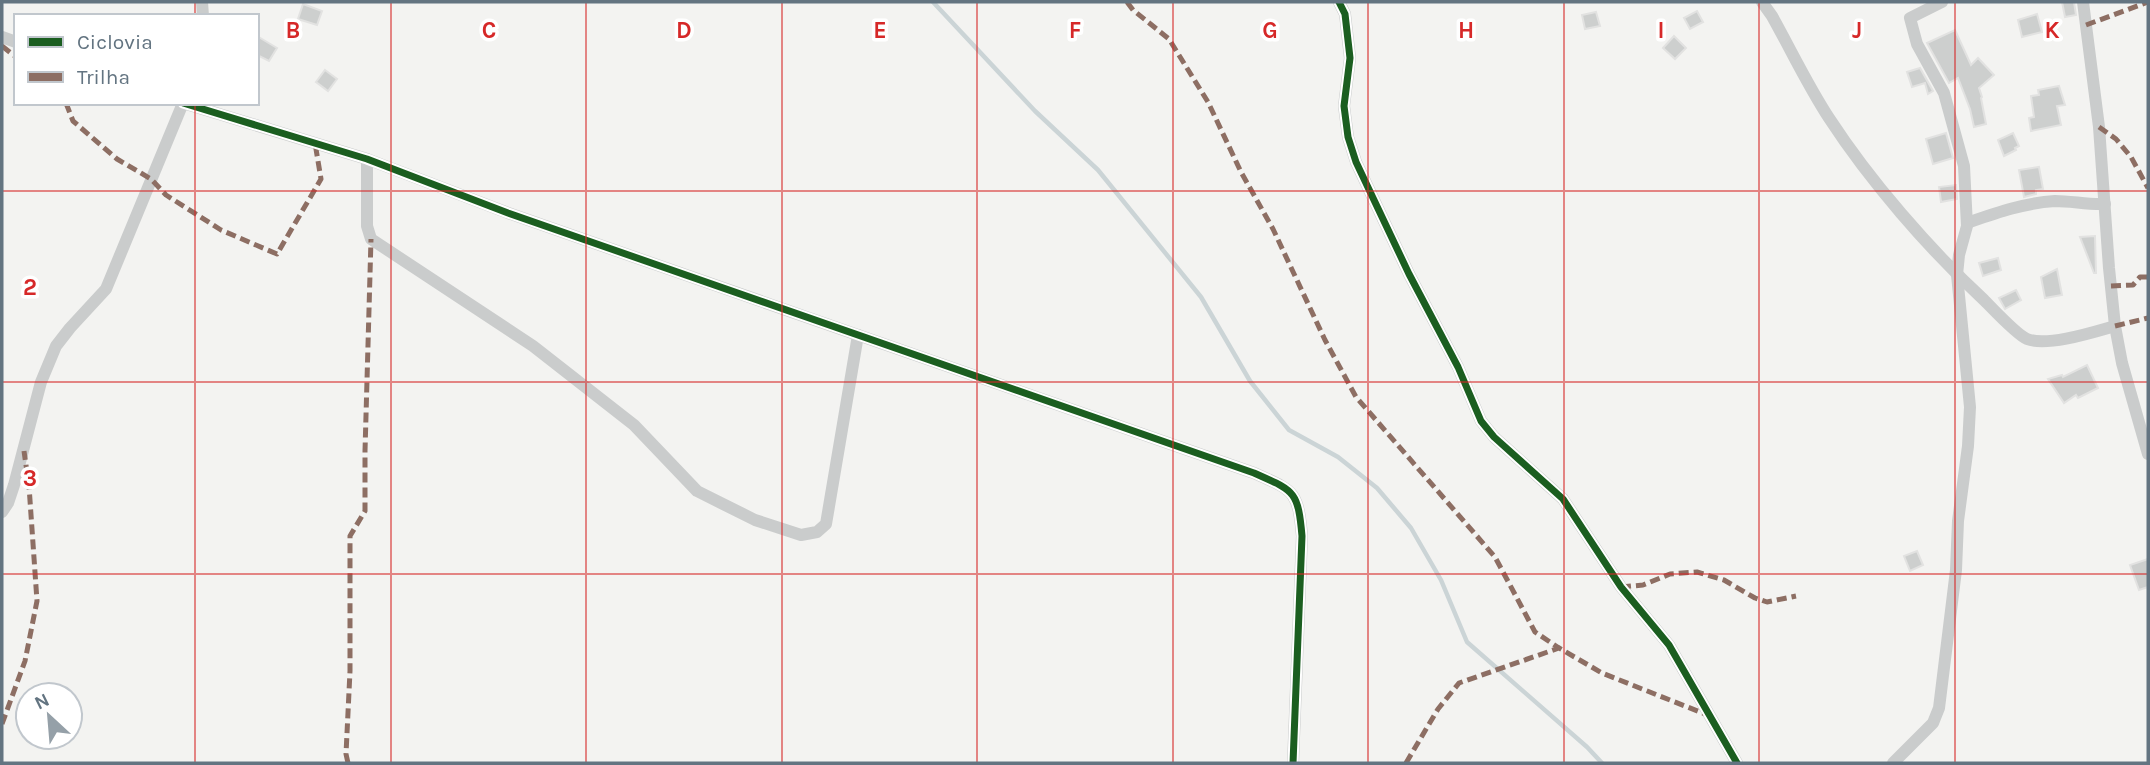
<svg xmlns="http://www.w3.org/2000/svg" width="2150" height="765" font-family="Karla,sans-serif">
  <rect width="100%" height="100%" fill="#f3f3f1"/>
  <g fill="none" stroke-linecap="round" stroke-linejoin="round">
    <!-- stream -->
    <path stroke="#cbd4d6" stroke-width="4.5" d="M933,2L1035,111L1098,170L1201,297L1250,381L1289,430L1338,457L1377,488L1411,528L1441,580L1467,642L1587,747L1602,763"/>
  </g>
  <!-- building -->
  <g fill="#cdcfce" stroke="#e2e2e1" stroke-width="2">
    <path d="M2062,2H2074L2076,15L2065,17Z"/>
    <path d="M303,4L322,11L317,25L298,19Z"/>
    <path d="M1697,11L1703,22L1690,29L1684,18Z"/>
    <path d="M1596,12L1600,26L1585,29L1582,15Z"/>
    <path d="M2037,14L2042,32L2022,37L2018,20Z"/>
    <path d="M1955,30L1971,65L1978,58L1994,75L1979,88L1982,97L1981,98L1986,124L1974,127L1970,109L1958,78L1949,83L1927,43Z"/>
    <path d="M257,36L277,48L269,61L257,55Z"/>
    <path d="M1674,36L1686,48L1675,59L1663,48Z"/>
    <path d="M1920,68L1933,91L1928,94L1925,83L1912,87L1907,72Z"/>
    <path d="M325,70L337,79L328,91L316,82Z"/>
    <path d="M2059,86L2065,105L2057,106L2061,125L2031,131L2029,118L2034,117L2031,96L2039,95L2038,90Z"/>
    <path d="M1946,133L1953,158L1933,164L1926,139Z"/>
    <path d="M2013,133L2019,146L2015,148L2016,150L2004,156L1998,140Z"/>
    <path d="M2039,167L2043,189L2036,190V194L2024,197L2019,170Z"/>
    <path d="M1956,185L1957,199L1941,202L1939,187Z"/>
    <path d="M2095,236L2096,273H2094L2080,237Z"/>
    <path d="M1998,258L2001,270L1983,276L1979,263Z"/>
    <path d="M2057,269L2062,295L2045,298L2041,277Z"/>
    <path d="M2016,290L2021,300L2005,309L1999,298Z"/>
    <path d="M2087,365L2098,388L2078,398L2076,395L2064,403L2048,379L2062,375L2063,377Z"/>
    <path d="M1917,551L1923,565L1910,571L1904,556Z"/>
    <path d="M2148,559V587L2139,590L2130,565Z"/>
  </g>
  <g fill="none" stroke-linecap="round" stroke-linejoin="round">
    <!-- street -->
    <g stroke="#cacccc" stroke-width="12">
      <path d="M202,2L203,16"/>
      <path d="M1339,2L1345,14L1350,58L1344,106L1348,137L1356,162L1409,274L1458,367L1481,421L1494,437L1563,499L1621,587L1669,645L1737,763"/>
      <path d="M1762,2L1772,16C1791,50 1808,86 1829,118C1870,181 1929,249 1984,300C1993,309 2017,335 2027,339C2047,347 2094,332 2115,326"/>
      <path d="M2083,2L2099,127L2109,268L2115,326L2122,363L2148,454"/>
      <path d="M2,37L16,42"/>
      <path d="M183,103L367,159L508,213L1254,473C1294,491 1298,490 1302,536L1293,763"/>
      <path d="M367,159V226L371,239L533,346L634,425L697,491L755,520L801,535L817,532L826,524L858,335"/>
      <path d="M1967,223C1996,213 2024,203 2055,201C2072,201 2088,205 2105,204"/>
      <path d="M2,512L8,503L14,485L41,382L56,346L70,328L106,289L183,103"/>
      <path d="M1893,763L1933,723L1939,708L1956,570L1958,521L1968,446L1970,407L1957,275L1959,255L1967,226L1964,166L1944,93L1917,44L1910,18L1942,2"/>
    </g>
    <!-- quiet -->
    <g stroke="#8d6e63" stroke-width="5" stroke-dasharray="10 5" stroke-linecap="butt">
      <path d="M1127,2L1133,10L1169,39L1208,102L1241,172L1273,229L1325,340L1356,397L1495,557L1535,632L1559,648"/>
      <path d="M2086,25L2148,2"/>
      <path d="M2,46L16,57"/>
      <path d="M66,103L73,121L117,159L151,179L166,195L221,230L277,254L321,179L315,143"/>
      <path d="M2099,127L2116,139L2131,157L2148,188"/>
      <path d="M2111,286L2133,285L2140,277H2148"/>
      <path d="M2115,326L2148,318"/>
      <path d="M1621,587L1643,585L1670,574L1697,572L1724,580L1755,598L1767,602L1796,596"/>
      <path d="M2,724L25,661L37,601L29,486L24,451"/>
      <path d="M348,763L346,754L350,671V536L365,511V451L371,239"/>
      <path d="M1406,763L1438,709L1459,683L1559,648L1602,673L1710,716"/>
    </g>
    <defs>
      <g id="cycleway">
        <path d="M1339,2L1345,14L1350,58L1344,106L1348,137L1356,162L1409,274L1458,367L1481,421L1494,437L1563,499L1621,587L1669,645L1737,763"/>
        <path d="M183,103L367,159L508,213L1254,473C1294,491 1298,490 1302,536L1293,763"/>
      </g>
    </defs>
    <!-- cycleway casing -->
    <use href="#cycleway" stroke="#fff" stroke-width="11"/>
    <!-- cycleway -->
    <use href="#cycleway" stroke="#1b5e20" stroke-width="7"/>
  </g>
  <!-- grid -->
  <path fill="none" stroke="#d62828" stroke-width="2" stroke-opacity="0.55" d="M195,2V16M391,2V763M586,2V763M782,2V763M977,2V763M1173,2V763M1368,2V763M1564,2V763M1759,2V763M1955,2V763M195,103V763M2,191H2148M2,382H2148M2,574H2148"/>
  <g font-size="23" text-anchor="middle" font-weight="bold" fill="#d62828" stroke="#fff" stroke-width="7" stroke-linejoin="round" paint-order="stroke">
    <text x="293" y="38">B</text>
    <text x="489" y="38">C</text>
    <text x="684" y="38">D</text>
    <text x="880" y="38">E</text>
    <text x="1075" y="38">F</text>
    <text x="1270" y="38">G</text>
    <text x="1466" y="38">H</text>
    <text x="1661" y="38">I</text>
    <text x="1857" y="38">J</text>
    <text x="2052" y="38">K</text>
    <text x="30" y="295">2</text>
    <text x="30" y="486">3</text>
  </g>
  <!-- border -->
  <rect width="2150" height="765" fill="none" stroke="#637481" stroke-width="7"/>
  <!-- legend -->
  <rect x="14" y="14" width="245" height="91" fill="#ffffff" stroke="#c1c7cd" stroke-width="2"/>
  <rect x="28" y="37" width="35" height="10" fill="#1b5e20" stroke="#c1c7cd" stroke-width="2"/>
  <text x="77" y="49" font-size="21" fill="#637481">Ciclovia</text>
  <rect x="28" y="72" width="35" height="10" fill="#8d6e63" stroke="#c1c7cd" stroke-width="2"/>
  <text x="77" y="84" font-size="21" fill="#637481">Trilha</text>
  <!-- north arrow -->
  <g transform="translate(49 716) rotate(334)"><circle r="33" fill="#ffffff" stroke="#c1c7cd" stroke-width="2"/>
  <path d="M0-5L12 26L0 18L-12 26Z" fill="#95a0a8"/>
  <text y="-10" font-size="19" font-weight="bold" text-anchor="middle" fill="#637481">N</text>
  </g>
</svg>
